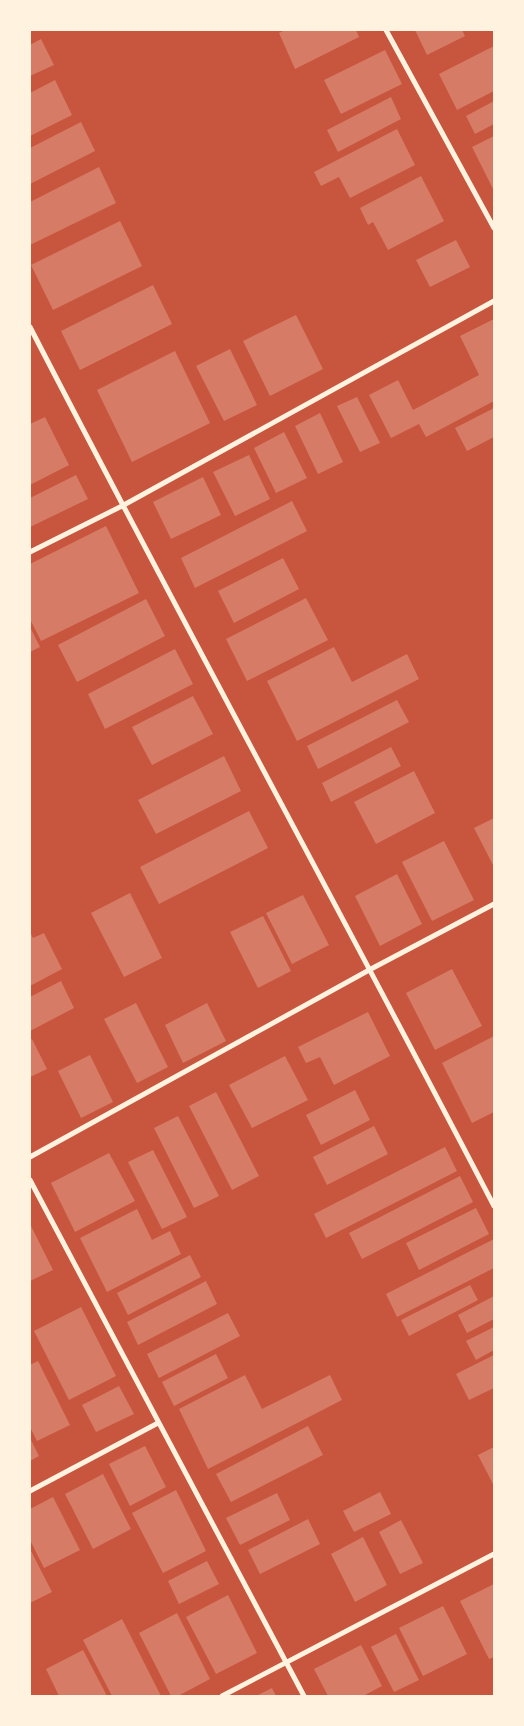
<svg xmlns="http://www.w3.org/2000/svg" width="524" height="1726" font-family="Manrope,sans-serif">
  <rect width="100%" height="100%" fill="#c8553d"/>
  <!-- building -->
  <g fill="#d67c66">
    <path d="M285,30H356L359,37L295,69L279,33Z"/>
    <path d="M415,30H462L465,36L427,55Z"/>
    <path d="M41,39L54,65L30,76V45Z"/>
    <path d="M494,46V91L457,110L439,74Z"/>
    <path d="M385,50L402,84L341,114L324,80Z"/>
    <path d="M55,80L72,115L30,136V93Z"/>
    <path d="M391,97L401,119L338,152L327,130Z"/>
    <path d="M494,101V124L475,134L466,116Z"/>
    <path d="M81,122L95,151L30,184V148Z"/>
    <path d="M397,129L415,165L350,198L339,177L321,186L314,172Z"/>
    <path d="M494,136V191L472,147Z"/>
    <path d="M99,167L116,203L30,245V202Z"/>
    <path d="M421,176L444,221L388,250L373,222L368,225L360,208Z"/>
    <path d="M120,221L142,266L53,310L31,265Z"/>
    <path d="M456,240L470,267L430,287L416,260Z"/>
    <path d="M153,285L172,324L80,370L61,331Z"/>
    <path d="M296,315L323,369L270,396L243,341Z"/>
    <path d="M494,319V401L426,437L419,424L391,438L369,395L398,380L413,410L479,375L460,336Z"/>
    <path d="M230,349L257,405L224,421L196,366Z"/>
    <path d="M175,351L210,423L132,462L97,390Z"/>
    <path d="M357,397L380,443L360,452L337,406Z"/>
    <path d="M494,408V437L467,451L455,428Z"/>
    <path d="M320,413L343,462L318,474L295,426Z"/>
    <path d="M45,417L69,465L30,485V424Z"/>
    <path d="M284,432L307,478L276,493L254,448Z"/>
    <path d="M249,455L270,499L235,516L213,472Z"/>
    <path d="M76,475L88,499L30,527V498Z"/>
    <path d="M203,477L221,515L171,539L153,502Z"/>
    <path d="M292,501L307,531L195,588L181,558Z"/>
    <path d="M106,526L139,593L41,641L30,619V564Z"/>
    <path d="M283,558L299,589L234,623L218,591Z"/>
    <path d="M306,598L328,640L247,681L226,639Z"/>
    <path d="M146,599L165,636L77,682L58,645Z"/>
    <path d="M30,627L40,647L30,652Z"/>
    <path d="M334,647L352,682L407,654L419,679L297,741L267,681Z"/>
    <path d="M175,649L193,684L105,729L88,694Z"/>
    <path d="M193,696L213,734L152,765L132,727Z"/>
    <path d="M397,700L409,722L318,769L307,746Z"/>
    <path d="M391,747L401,766L331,802L322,783Z"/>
    <path d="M224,756L241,791L156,834L138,800Z"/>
    <path d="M414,771L435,813L376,844L354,802Z"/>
    <path d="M249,811L268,848L159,904L140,867Z"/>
    <path d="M494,818V867L474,828Z"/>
    <path d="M444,841L474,900L432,921L402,862Z"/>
    <path d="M397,874L422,924L380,946L355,896Z"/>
    <path d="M130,893L162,958L124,977L91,913Z"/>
    <path d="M303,895L329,945L292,964L266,913Z"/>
    <path d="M263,916L291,971L258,988L230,932Z"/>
    <path d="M30,932L33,938L44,933L62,969L30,986Z"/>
    <path d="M452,969L482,1026L435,1050L406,993Z"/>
    <path d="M61,981L74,1008L30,1031V997Z"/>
    <path d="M136,1003L168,1067L137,1083L104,1019Z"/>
    <path d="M207,1003L226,1041L183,1063L165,1025Z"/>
    <path d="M368,1012L390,1056L334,1085L320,1057L306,1063L298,1047Z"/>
    <path d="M494,1036V1112L472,1123L442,1063Z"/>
    <path d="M32,1039L47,1069L30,1077V1040Z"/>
    <path d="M90,1055L113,1102L81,1118L58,1071Z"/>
    <path d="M285,1056L308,1100L252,1128L229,1085Z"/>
    <path d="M355,1090L370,1120L321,1145L306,1115Z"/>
    <path d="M216,1092L259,1176L232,1190L189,1106Z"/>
    <path d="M178,1116L219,1196L194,1208L154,1128Z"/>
    <path d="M374,1126L388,1154L327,1185L313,1157Z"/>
    <path d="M445,1147L457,1171L326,1238L314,1214Z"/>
    <path d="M153,1150L187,1217L162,1229L128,1162Z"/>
    <path d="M109,1153L135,1201L75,1232L51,1183Z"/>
    <path d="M460,1176L473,1202L362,1259L349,1233Z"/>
    <path d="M476,1208L489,1234L419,1270L406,1243Z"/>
    <path d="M137,1209L152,1240L170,1231L181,1254L107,1292L80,1238Z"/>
    <path d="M30,1224L53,1270L30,1281Z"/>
    <path d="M494,1239V1268L397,1317L386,1294Z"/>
    <path d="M190,1255L201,1277L128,1315L117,1293Z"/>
    <path d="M206,1281L217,1304L138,1345L127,1322Z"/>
    <path d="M470,1285L478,1300L409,1336L401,1320Z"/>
    <path d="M494,1296V1319L467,1333L458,1315Z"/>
    <path d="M81,1307L116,1376L69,1400L34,1331Z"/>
    <path d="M228,1313L240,1336L159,1378L147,1354Z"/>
    <path d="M494,1327V1350L476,1360L466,1341Z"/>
    <path d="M216,1354L228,1378L174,1406L162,1382Z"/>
    <path d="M494,1355V1388L469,1400L456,1374Z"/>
    <path d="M38,1361L70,1425L37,1441L30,1427V1365Z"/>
    <path d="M245,1375L262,1409L330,1375L342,1400L208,1469L179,1409Z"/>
    <path d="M119,1386L134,1414L96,1432L82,1405Z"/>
    <path d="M308,1426L323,1455L231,1502L216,1474Z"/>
    <path d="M30,1438L39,1456L30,1461Z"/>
    <path d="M145,1446L166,1487L130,1506L109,1464Z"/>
    <path d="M494,1447V1486L478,1455Z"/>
    <path d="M103,1474L131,1529L93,1549L65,1494Z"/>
    <path d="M176,1490L206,1551L163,1573L132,1513Z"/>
    <path d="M380,1492L391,1514L354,1532L343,1511Z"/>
    <path d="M277,1493L290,1520L240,1545L226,1518Z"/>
    <path d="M53,1497L80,1550L44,1568L30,1540V1509Z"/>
    <path d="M308,1519L320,1544L260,1574L248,1550Z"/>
    <path d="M401,1520L423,1563L400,1574L379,1532Z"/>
    <path d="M363,1537L387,1585L355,1602L331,1554Z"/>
    <path d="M30,1549L52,1592L30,1603Z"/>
    <path d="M207,1561L219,1584L179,1604L168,1581Z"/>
    <path d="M494,1584V1657L489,1659L460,1601Z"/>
    <path d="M228,1595L257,1653L216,1674L186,1617Z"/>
    <path d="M443,1606L467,1654L423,1676L399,1628Z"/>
    <path d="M177,1613L210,1679L178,1696H171L139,1633Z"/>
    <path d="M122,1619L161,1696H112L83,1640Z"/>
    <path d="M396,1634L419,1680L394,1692L371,1647Z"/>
    <path d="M361,1645L382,1686L363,1696H328L314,1669Z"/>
    <path d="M83,1650L107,1696H59L46,1669Z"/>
    <path d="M272,1688L276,1696H256Z"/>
  </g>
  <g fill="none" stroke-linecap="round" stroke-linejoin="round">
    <!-- minor -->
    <g stroke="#fff3e0" stroke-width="5">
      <path d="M386,30L494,228"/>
      <path d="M30,327C182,622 341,912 494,1206"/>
      <path d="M30,552L122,506L494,301"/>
      <path d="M30,1157L371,969L494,904"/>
      <path d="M30,1180L304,1696"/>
      <path d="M30,1491L158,1423"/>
      <path d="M222,1696L494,1554"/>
    </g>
  </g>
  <!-- border -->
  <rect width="524" height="1726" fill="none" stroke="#fff3e0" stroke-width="62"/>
</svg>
